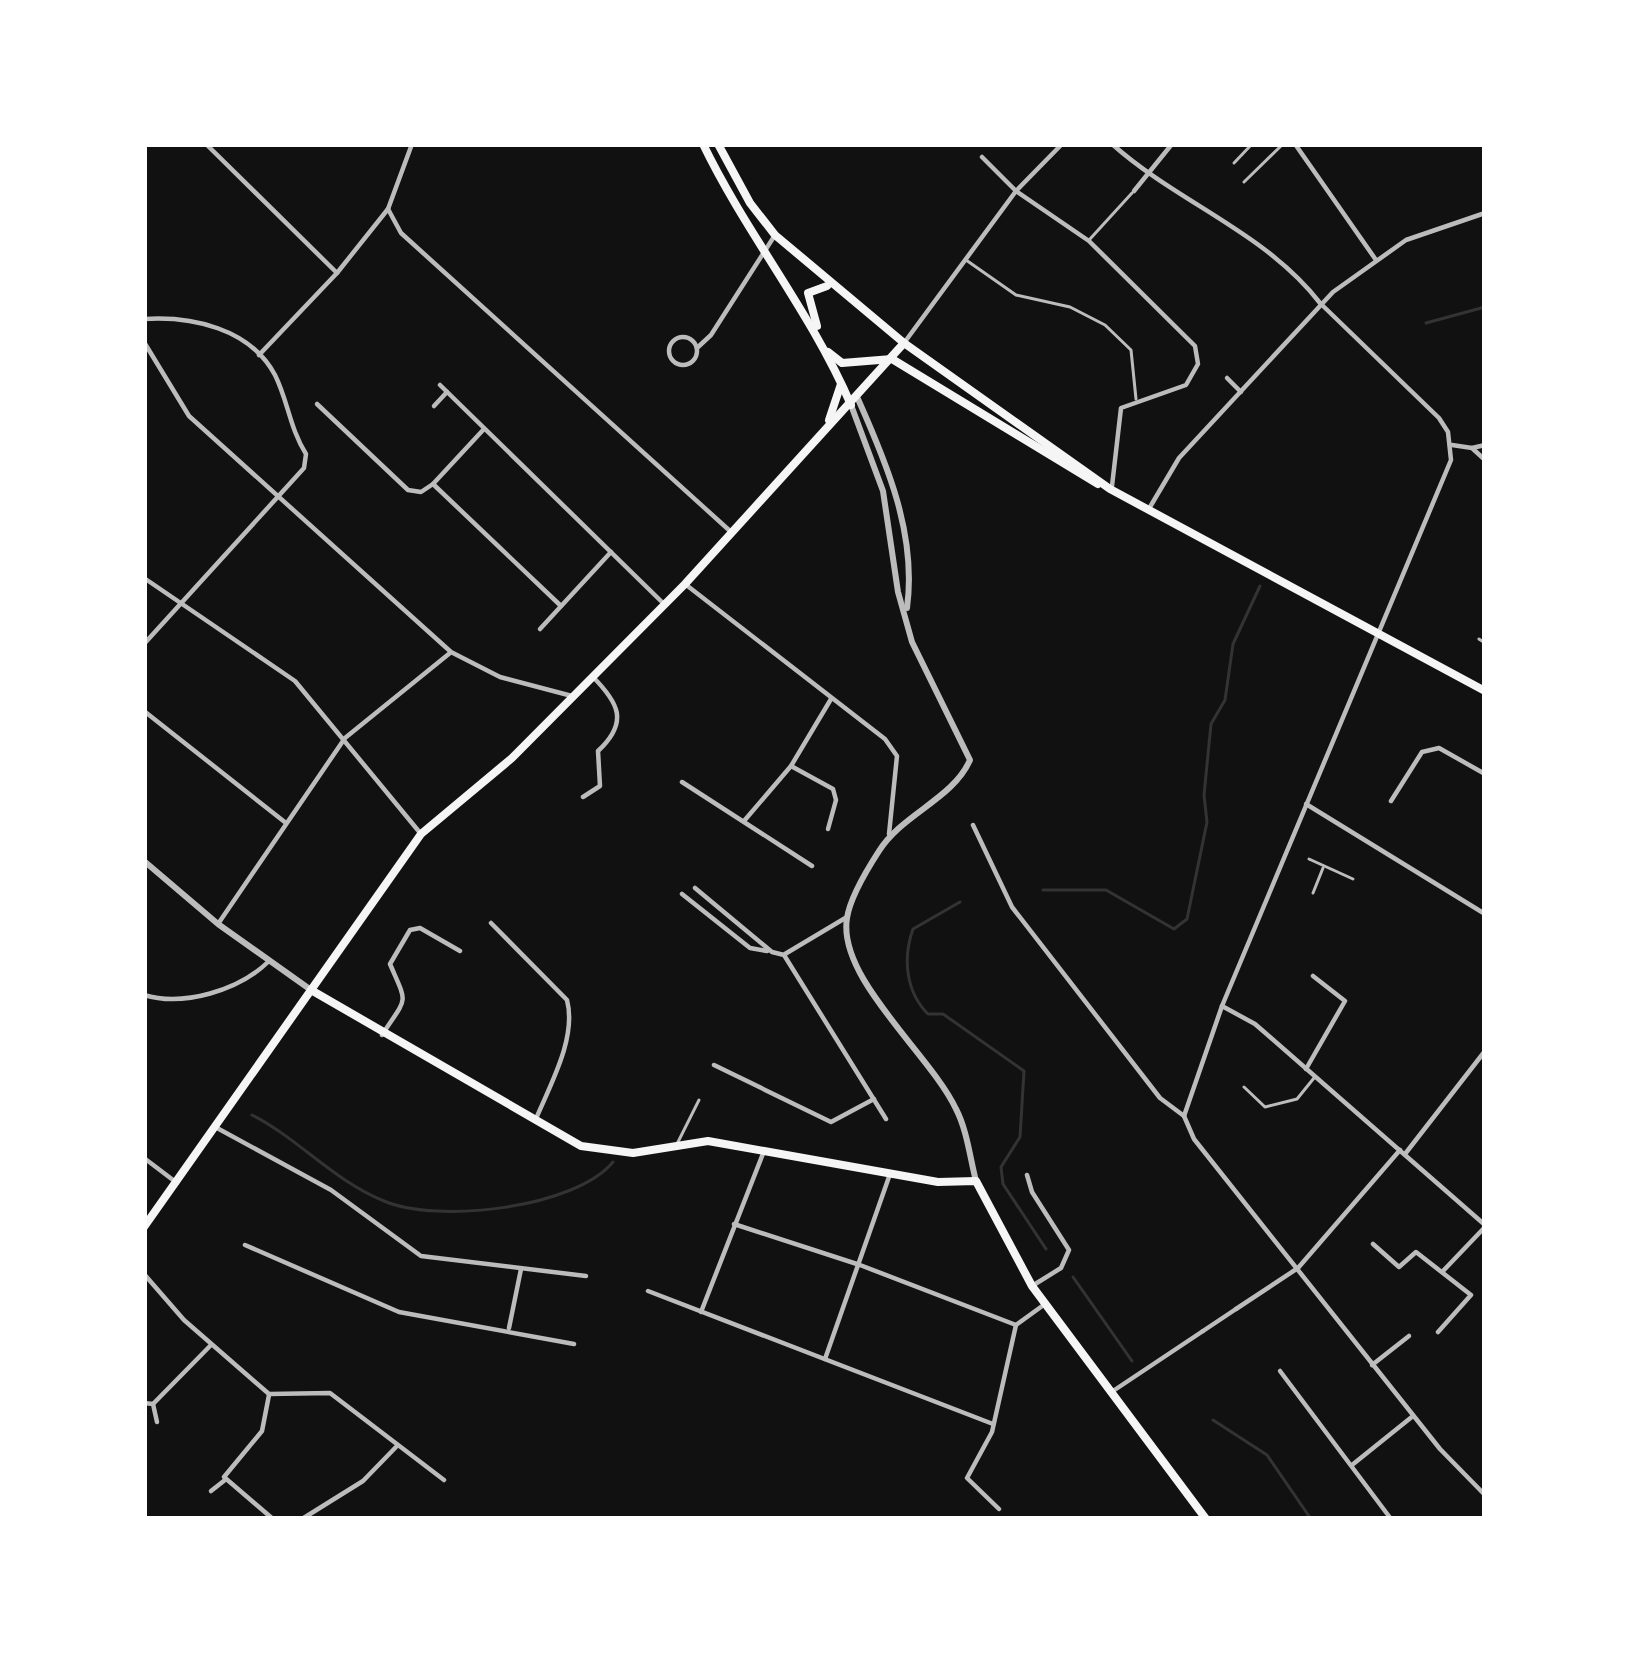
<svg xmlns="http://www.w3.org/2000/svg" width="1629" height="1663" font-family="Signika,sans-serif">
  <rect width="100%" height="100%" fill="#111"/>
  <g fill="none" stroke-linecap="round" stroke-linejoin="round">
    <!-- stream -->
    <g stroke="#333" stroke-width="3">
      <path d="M1426,323L1485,307"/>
      <path d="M1043,890H1106L1174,929L1187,919L1207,822L1204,795L1211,724L1225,700L1233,644L1260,586"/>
      <path d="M960,902L913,929C903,957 905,991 928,1014H943L1024,1071L1020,1137L1001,1167L1003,1184L1046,1249"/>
      <path d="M252,1115C299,1139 334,1181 384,1201C438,1224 575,1208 613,1162"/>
      <path d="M1073,1277L1132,1361"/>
      <path d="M1213,1420L1267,1455L1311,1519"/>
    </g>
    <!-- service -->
    <g stroke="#bcbcbc" stroke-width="3">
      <path d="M1234,163L1252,144"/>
      <path d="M1244,182L1283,144"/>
      <path d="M1090,239L1132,193"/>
      <path d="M966,260L1016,295L1070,307L1105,325L1131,350L1136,399"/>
      <path d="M1479,639L1485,643"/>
      <path d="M1309,859L1353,879"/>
      <path d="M1313,893L1323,868"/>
      <path d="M1244,1087L1265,1107L1297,1099L1314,1078"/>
      <path d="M678,1142L699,1100"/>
    </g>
    <!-- pedestrian -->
    <g stroke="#bcbcbc" stroke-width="4.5">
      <path d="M1112,144C1178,203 1265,232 1320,303"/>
      <path d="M982,157L1016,191L1062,144"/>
      <path d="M1134,191L1172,144"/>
      <path d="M1452,445L1472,448L1485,460"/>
      <path d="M1472,448L1485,445"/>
      <path d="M1203,1331L1236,1309"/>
    </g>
    <!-- minor -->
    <g stroke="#bcbcbc" stroke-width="4.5">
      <path d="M206,144L337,273"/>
      <path d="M1295,144L1376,260"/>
      <path d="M388,209L401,233L730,531"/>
      <path d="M388,209L412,144"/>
      <path d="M144,319C191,316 250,328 275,375C288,401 290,429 306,454L304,468L144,644"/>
      <circle cx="683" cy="351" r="14"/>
      <path d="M144,342L189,416L451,652L500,677L572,696"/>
      <path d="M904,343L1016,191L1089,241L1195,346L1198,364L1186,385L1121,408L1112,486"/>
      <path d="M697,348L711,335L775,235"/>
      <path d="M259,355L337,273L388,209"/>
      <path d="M1227,378L1241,392"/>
      <path d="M440,385L664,604"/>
      <path d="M317,404L408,490L421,492L433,484"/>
      <path d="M434,406L447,392"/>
      <path d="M484,429L433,484L561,606"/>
      <path d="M1150,507L1179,458L1333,292L1406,240L1485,213"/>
      <path d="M144,578L295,681L421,834"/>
      <path d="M685,584L885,739L897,756L889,834"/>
      <path d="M540,629L611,552"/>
      <path d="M144,711L286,823"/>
      <path d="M791,766L833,789L836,800L828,829"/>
      <path d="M682,782L812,866"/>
      <path d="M583,797L600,786L598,751C629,722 619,703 592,676"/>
      <path d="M1391,801L1422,752L1439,748L1485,774"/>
      <path d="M1306,804L1485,914"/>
      <path d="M744,821L791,766L831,699"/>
      <path d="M973,825L1012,907L1160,1098L1184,1116"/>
      <path d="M695,888L772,952L784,955"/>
      <path d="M682,894L750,948L767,951"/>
      <path d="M491,923L567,1000C577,1038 550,1085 535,1121"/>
      <path d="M218,924L345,738L450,653"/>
      <path d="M785,954L847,917"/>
      <path d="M784,955L886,1119"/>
      <path d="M144,995C184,1007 239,990 268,962"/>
      <path d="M1222,1006L1255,1024L1485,1225"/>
      <path d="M382,1035C408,995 408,1006 390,964L410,930L420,928L460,951"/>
      <path d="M714,1065L831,1122L874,1099"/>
      <path d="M1306,1069L1345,1001L1313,976"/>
      <path d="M1184,1116L1222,1006L1451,460L1448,432L1439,418L1321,304"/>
      <path d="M1184,1116L1194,1139L1440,1449L1485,1495"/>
      <path d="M217,1128L331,1190L421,1256L586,1276"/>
      <path d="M1405,1154L1485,1051"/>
      <path d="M144,1158L177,1183"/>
      <path d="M1027,1175L1032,1192L1069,1250L1061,1268L1032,1286"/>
      <path d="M734,1224L860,1265L1016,1325"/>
      <path d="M1373,1244L1399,1267L1416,1252L1471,1295L1438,1332"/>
      <path d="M245,1245L399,1312L574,1344"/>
      <path d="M1443,1271L1485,1227"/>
      <path d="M144,1274L184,1320L269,1394L330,1393L444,1480"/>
      <path d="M648,1291L993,1424"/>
      <path d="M1236,1309L1298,1268L1400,1150"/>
      <path d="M701,1312L764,1151"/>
      <path d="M509,1328L521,1269"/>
      <path d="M825,1359L890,1174"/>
      <path d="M1372,1365L1409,1336"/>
      <path d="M1280,1371L1391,1519"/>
      <path d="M1110,1393L1203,1331"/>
      <path d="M269,1395L262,1431L224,1477L273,1519"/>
      <path d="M144,1403L153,1404L157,1422"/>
      <path d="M153,1404L211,1345"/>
      <path d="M1352,1465L1413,1416"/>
      <path d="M211,1491L225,1480"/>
      <path d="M999,1509L967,1478L992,1432L1016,1325L1045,1304"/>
      <path d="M302,1519L363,1481L396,1447"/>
    </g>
    <!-- tertiary -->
    <g stroke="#bcbcbc" stroke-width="6">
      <path d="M858,399C887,464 917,535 907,608"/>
      <path d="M851,405L883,491L898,592L912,642L970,760C953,799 902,814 879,851C868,868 850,898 847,918C837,978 931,1055 956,1109C967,1130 970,1158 976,1181"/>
      <path d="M144,861L218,924L311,990"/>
    </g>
    <!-- secondary -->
    <path stroke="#f5f5f5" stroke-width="8" d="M311,990L581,1146L633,1153L708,1141L938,1182L976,1181L1032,1286L1206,1519"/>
    <!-- primary -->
    <g stroke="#f5f5f5" stroke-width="8">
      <path d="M703,144C747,235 811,312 851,405"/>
      <path d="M718,144L750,203L775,235L904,343L1110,489L1485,691"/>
      <path d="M817,326L808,293L827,286"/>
      <path d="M828,352L842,363L892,359L1098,484"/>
      <path d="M829,420L841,384"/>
      <path d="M144,1227L421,834L512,758L685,584L904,343"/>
    </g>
  </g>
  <!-- border -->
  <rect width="1629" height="1663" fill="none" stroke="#ffffff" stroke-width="294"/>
</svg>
